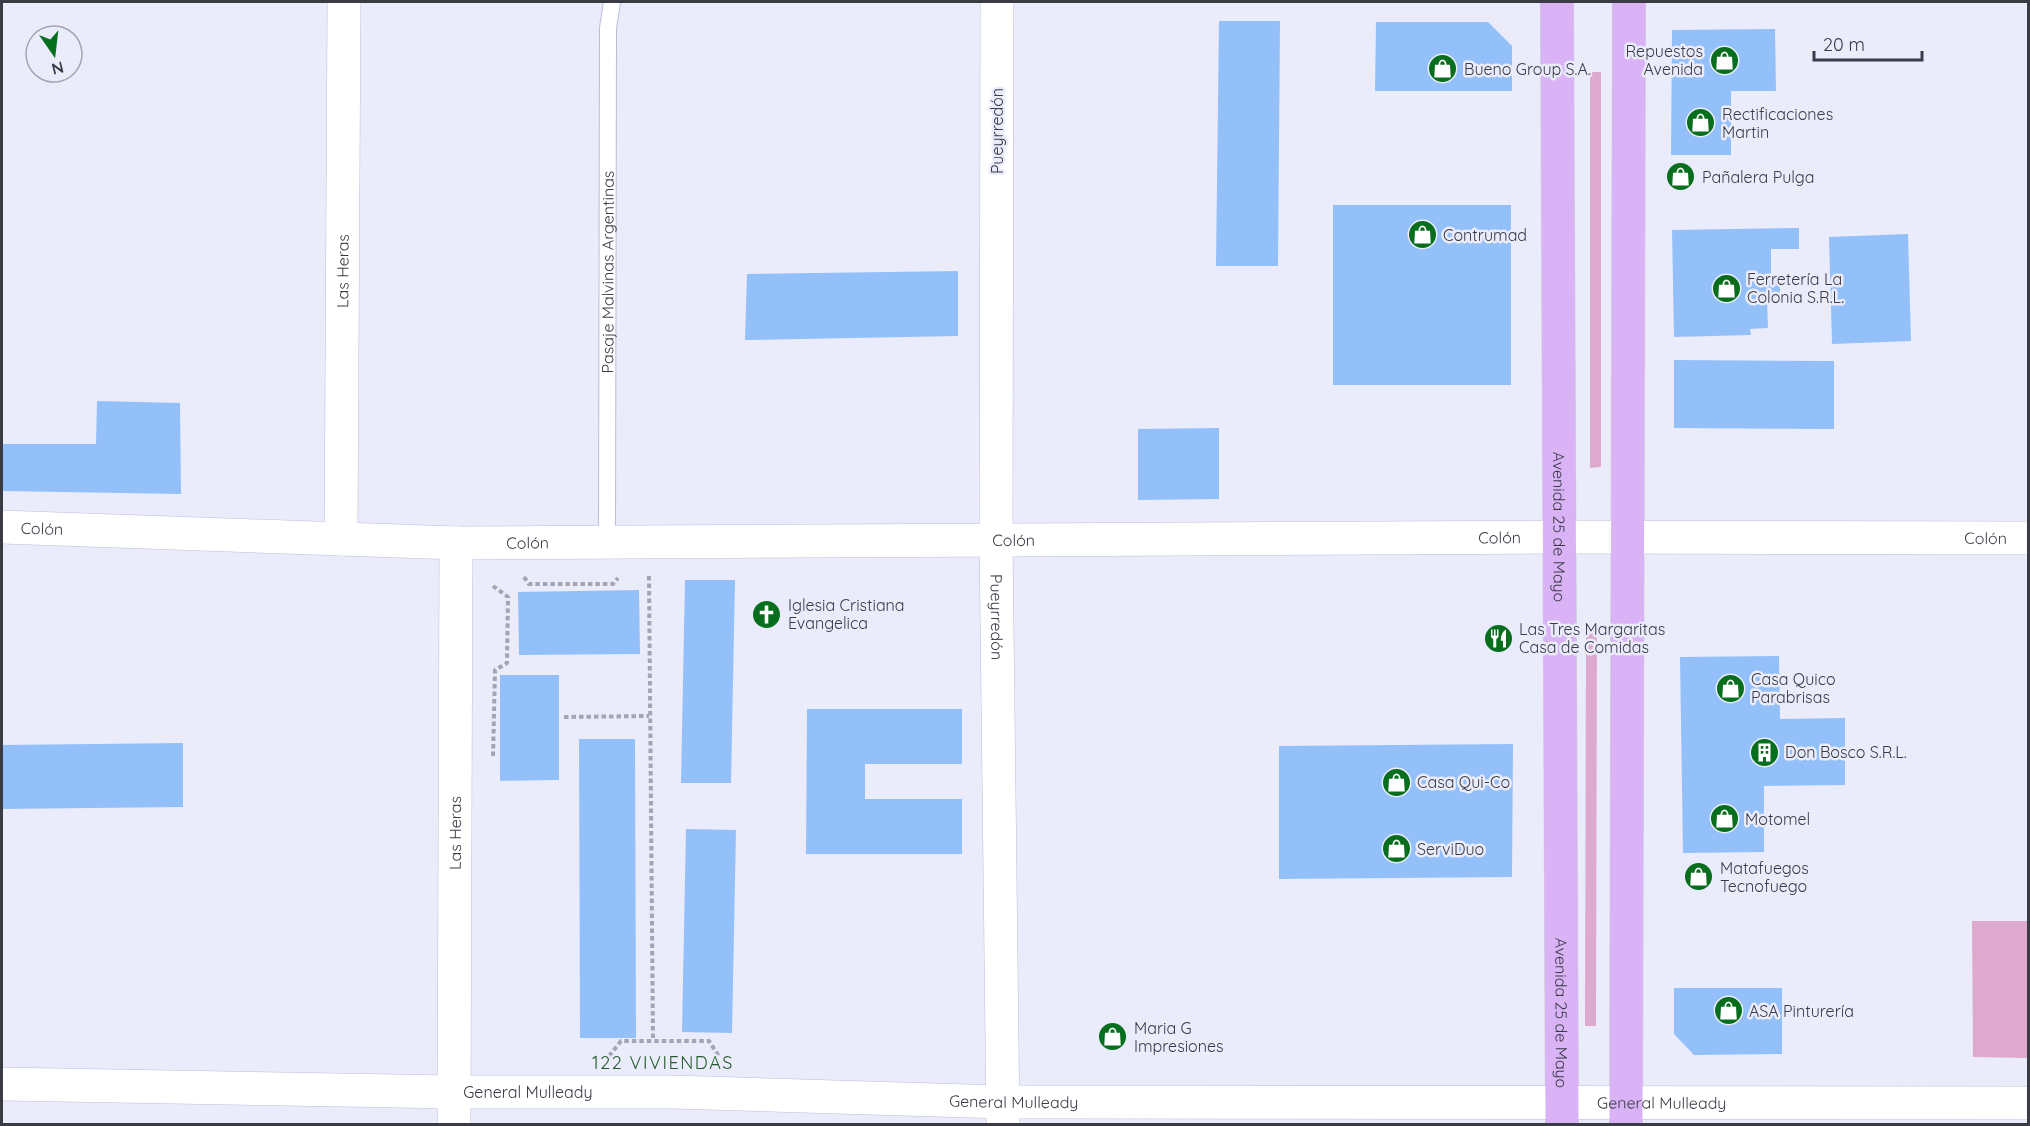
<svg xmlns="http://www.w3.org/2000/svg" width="2030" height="1126" font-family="Quicksand,sans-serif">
  <rect width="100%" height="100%" fill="#eaecfc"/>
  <!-- green -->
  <g fill="#dda9ce">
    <path d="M1590,72H1601V467L1590,468Z"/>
    <path d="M1586,630L1597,631L1596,1026H1585Z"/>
    <path d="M1972,921H2028V1058L1973,1057Z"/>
  </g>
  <!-- building -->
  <g fill="#94c0f9">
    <path d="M1219,21H1280L1278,266H1216Z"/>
    <path d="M1376,22H1488L1512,46V91H1375Z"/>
    <path d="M1775,29L1776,91H1731V155H1671L1672,30Z"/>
    <rect x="1333" y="205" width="178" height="180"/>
    <path d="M1799,228V249H1771V278L1780,277V298H1767L1768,328L1750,329L1751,335L1674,337L1672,230Z"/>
    <path d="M1908,234L1911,341L1832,344L1829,237Z"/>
    <path d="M958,271V336L745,340L747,274Z"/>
    <path d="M1674,360L1834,361V429L1674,428Z"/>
    <path d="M97,401L180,403L181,494L2,491V444H96Z"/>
    <path d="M1219,428V499L1138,500V429Z"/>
    <path d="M685,580H735L731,783H681Z"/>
    <path d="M639,590L640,654L519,655L518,592Z"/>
    <path d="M1779,656L1780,719L1845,718V785L1764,786V852L1683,853L1680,657Z"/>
    <path d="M500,675H559V780L500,781Z"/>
    <path d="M807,709H962V764H865V799H962V854H806Z"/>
    <path d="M579,739H635L636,1038H580Z"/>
    <path d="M183,743V807L2,809V745Z"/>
    <path d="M1513,744L1512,877L1279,879V746Z"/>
    <path d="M686,829L736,830L732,1033L682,1032Z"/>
    <path d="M1674,988H1782V1054L1694,1055L1674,1034Z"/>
  </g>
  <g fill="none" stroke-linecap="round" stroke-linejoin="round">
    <defs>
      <g id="service">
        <path id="s1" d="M607,542L608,28L612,2"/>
      </g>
      <g id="minor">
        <path id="s2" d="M997,2L996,540L1003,1124"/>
        <path id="s3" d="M2,527L456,543L1560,537L2028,538"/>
        <path id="s4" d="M341,539L344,2"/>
        <path id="s5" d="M2,1084L454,1092H673L1002,1102L2028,1103"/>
        <path id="s6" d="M454,1124L456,543"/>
      </g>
      <g id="primary">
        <path id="s7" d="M1557,2L1562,1124"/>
        <path d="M1626,1124L1629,2"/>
      </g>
    </defs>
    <!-- service casing -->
    <use href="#service" stroke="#babcd7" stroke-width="18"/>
    <!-- minor casing -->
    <use href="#minor" stroke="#babcd7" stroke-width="34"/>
    <!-- primary casing -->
    <use href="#primary" stroke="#d0d0d2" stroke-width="34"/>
    <!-- path -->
    <g stroke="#a3a5b3" stroke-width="4" stroke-dasharray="4.5 3" stroke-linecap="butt">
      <path d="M649,576L653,1041"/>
      <path d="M524,577L529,584H613L618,578"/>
      <path d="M493,586L508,597L507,663L495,670L493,758"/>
      <path d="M564,717L649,716"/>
      <path d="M609,1056L621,1041H709L720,1058"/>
    </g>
    <!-- service -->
    <use href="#service" stroke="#fff" stroke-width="16"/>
    <!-- minor -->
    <use href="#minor" stroke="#fff" stroke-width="33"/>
    <!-- primary -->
    <use href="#primary" stroke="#dab3f6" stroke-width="33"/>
  </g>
  <!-- icons -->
  <defs>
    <symbol id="shop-disc" viewBox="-11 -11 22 22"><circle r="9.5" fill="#066e1d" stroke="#eaecfc"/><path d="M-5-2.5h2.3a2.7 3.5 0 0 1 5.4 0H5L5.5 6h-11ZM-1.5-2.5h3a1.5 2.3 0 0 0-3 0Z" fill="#fff"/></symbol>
    <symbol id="church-disc" viewBox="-11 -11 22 22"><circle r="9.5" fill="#066e1d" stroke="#eaecfc"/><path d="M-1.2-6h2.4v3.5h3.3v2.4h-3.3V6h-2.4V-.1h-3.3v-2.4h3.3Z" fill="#fff"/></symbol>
    <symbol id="restaurant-disc" viewBox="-11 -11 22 22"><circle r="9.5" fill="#066e1d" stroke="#eaecfc"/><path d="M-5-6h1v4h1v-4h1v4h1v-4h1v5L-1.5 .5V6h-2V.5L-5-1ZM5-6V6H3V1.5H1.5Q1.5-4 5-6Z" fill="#fff"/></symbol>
    <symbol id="building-disc" viewBox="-11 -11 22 22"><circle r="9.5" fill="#066e1d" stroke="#eaecfc"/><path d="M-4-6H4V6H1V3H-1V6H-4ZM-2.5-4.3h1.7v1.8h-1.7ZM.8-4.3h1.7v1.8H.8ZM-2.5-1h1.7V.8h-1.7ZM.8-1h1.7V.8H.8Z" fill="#fff"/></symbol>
  </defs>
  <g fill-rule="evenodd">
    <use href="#shop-disc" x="1708" y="44" width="33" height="33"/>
    <use href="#shop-disc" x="1426" y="52" width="33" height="33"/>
    <use href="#shop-disc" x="1684" y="106" width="33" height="33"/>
    <use href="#shop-disc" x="1664" y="160" width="33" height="33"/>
    <use href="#shop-disc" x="1406" y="218" width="33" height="33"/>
    <use href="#shop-disc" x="1710" y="272" width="33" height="33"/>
    <use href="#church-disc" x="750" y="598" width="33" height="33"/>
    <use href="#restaurant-disc" x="1482" y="622" width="33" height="33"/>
    <use href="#shop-disc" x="1714" y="672" width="33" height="33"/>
    <use href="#building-disc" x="1748" y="736" width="33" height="33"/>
    <use href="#shop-disc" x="1380" y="766" width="33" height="33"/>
    <use href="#shop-disc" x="1708" y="802" width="33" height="33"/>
    <use href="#shop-disc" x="1380" y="832" width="33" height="33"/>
    <use href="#shop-disc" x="1682" y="860" width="33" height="33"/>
    <use href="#shop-disc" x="1712" y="994" width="33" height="33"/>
    <use href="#shop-disc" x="1096" y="1020" width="33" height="33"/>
  </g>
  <g text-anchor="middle" stroke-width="5" stroke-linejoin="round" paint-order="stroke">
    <!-- poi labels -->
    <g font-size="16" fill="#3a3b45" stroke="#eaecfc" text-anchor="start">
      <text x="1703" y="57" text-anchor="end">Repuestos<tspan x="1703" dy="18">Avenida</tspan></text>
      <text x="1464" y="75">Bueno Group S.A.</text>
      <text x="1722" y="120">Rectificaciones<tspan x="1722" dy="18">Martin</tspan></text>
      <text x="1702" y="183">Pañalera Pulga</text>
      <text x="1443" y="241">Contrumad</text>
      <text x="1747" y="285">Ferretería La<tspan x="1747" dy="18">Colonia S.R.L.</tspan></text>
      <text x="788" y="611">Iglesia Cristiana<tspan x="788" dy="18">Evangelica</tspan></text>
      <text x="1519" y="635">Las Tres Margaritas<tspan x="1519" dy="18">Casa de Comidas</tspan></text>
      <text x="1751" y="685">Casa Quico<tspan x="1751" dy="18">Parabrisas</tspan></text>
      <text x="1785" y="758">Don Bosco S.R.L.</text>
      <text x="1417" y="788">Casa Qui-Co</text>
      <text x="1745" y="825">Motomel</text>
      <text x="1417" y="855">ServiDuo</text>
      <text x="1720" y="874">Matafuegos<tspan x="1720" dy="18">Tecnofuego</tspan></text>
      <text x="1749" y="1017">ASA Pinturería</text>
      <text x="1134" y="1034">Maria G<tspan x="1134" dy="18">Impresiones</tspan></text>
    </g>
    <!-- street labels -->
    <g font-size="16" fill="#3a3b45" stroke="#eaecfc">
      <text transform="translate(997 131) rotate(-90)" y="6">Pueyrredón</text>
      <text dy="6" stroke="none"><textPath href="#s4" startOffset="268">Las Heras</textPath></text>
      <text dy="6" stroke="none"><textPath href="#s1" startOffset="270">Pasaje Malvinas Argentinas</textPath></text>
      <text dy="6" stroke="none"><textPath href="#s7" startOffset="525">Avenida 25 de Mayo</textPath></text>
      <text dy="6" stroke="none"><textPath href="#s3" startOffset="40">Colón</textPath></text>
      <text dy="6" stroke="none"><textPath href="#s3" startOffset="1498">Colón</textPath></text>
      <text dy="6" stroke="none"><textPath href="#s3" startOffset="1984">Colón</textPath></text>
      <text dy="6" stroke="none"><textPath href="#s3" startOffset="1012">Colón</textPath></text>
      <text dy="6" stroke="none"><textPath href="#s3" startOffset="526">Colón</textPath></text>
      <text dy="6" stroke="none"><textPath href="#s2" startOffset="615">Pueyrredón</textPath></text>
      <text dy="6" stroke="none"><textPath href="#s6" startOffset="291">Las Heras</textPath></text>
      <text dy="6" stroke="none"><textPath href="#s7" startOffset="1011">Avenida 25 de Mayo</textPath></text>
      <text dy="6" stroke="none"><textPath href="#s5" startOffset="526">General Mulleady</textPath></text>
      <text dy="6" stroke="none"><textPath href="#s5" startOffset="1012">General Mulleady</textPath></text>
      <text dy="6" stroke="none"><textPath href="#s5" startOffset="1660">General Mulleady</textPath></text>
    </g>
    <!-- neighbourhood labels -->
    <g font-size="18" letter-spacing="1.5" fill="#245c29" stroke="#eaecfc">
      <text x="663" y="1069">122 VIVIENDAS</text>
    </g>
  </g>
  <!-- border -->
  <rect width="2030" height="1126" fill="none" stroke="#3a3b45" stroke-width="6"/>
  <!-- north arrow -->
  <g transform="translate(54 54) rotate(166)"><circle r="28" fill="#eaecfc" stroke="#a4a5b3" stroke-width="1.5"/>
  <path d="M0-4.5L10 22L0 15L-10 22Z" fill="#066e1d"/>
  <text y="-9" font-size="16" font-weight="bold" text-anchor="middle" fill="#3a3b45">N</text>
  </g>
  <!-- scale -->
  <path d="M1814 51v9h108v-9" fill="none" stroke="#3a3b45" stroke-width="3"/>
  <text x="1823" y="51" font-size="18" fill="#3a3b45" stroke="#eaecfc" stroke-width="4.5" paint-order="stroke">20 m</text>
</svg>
